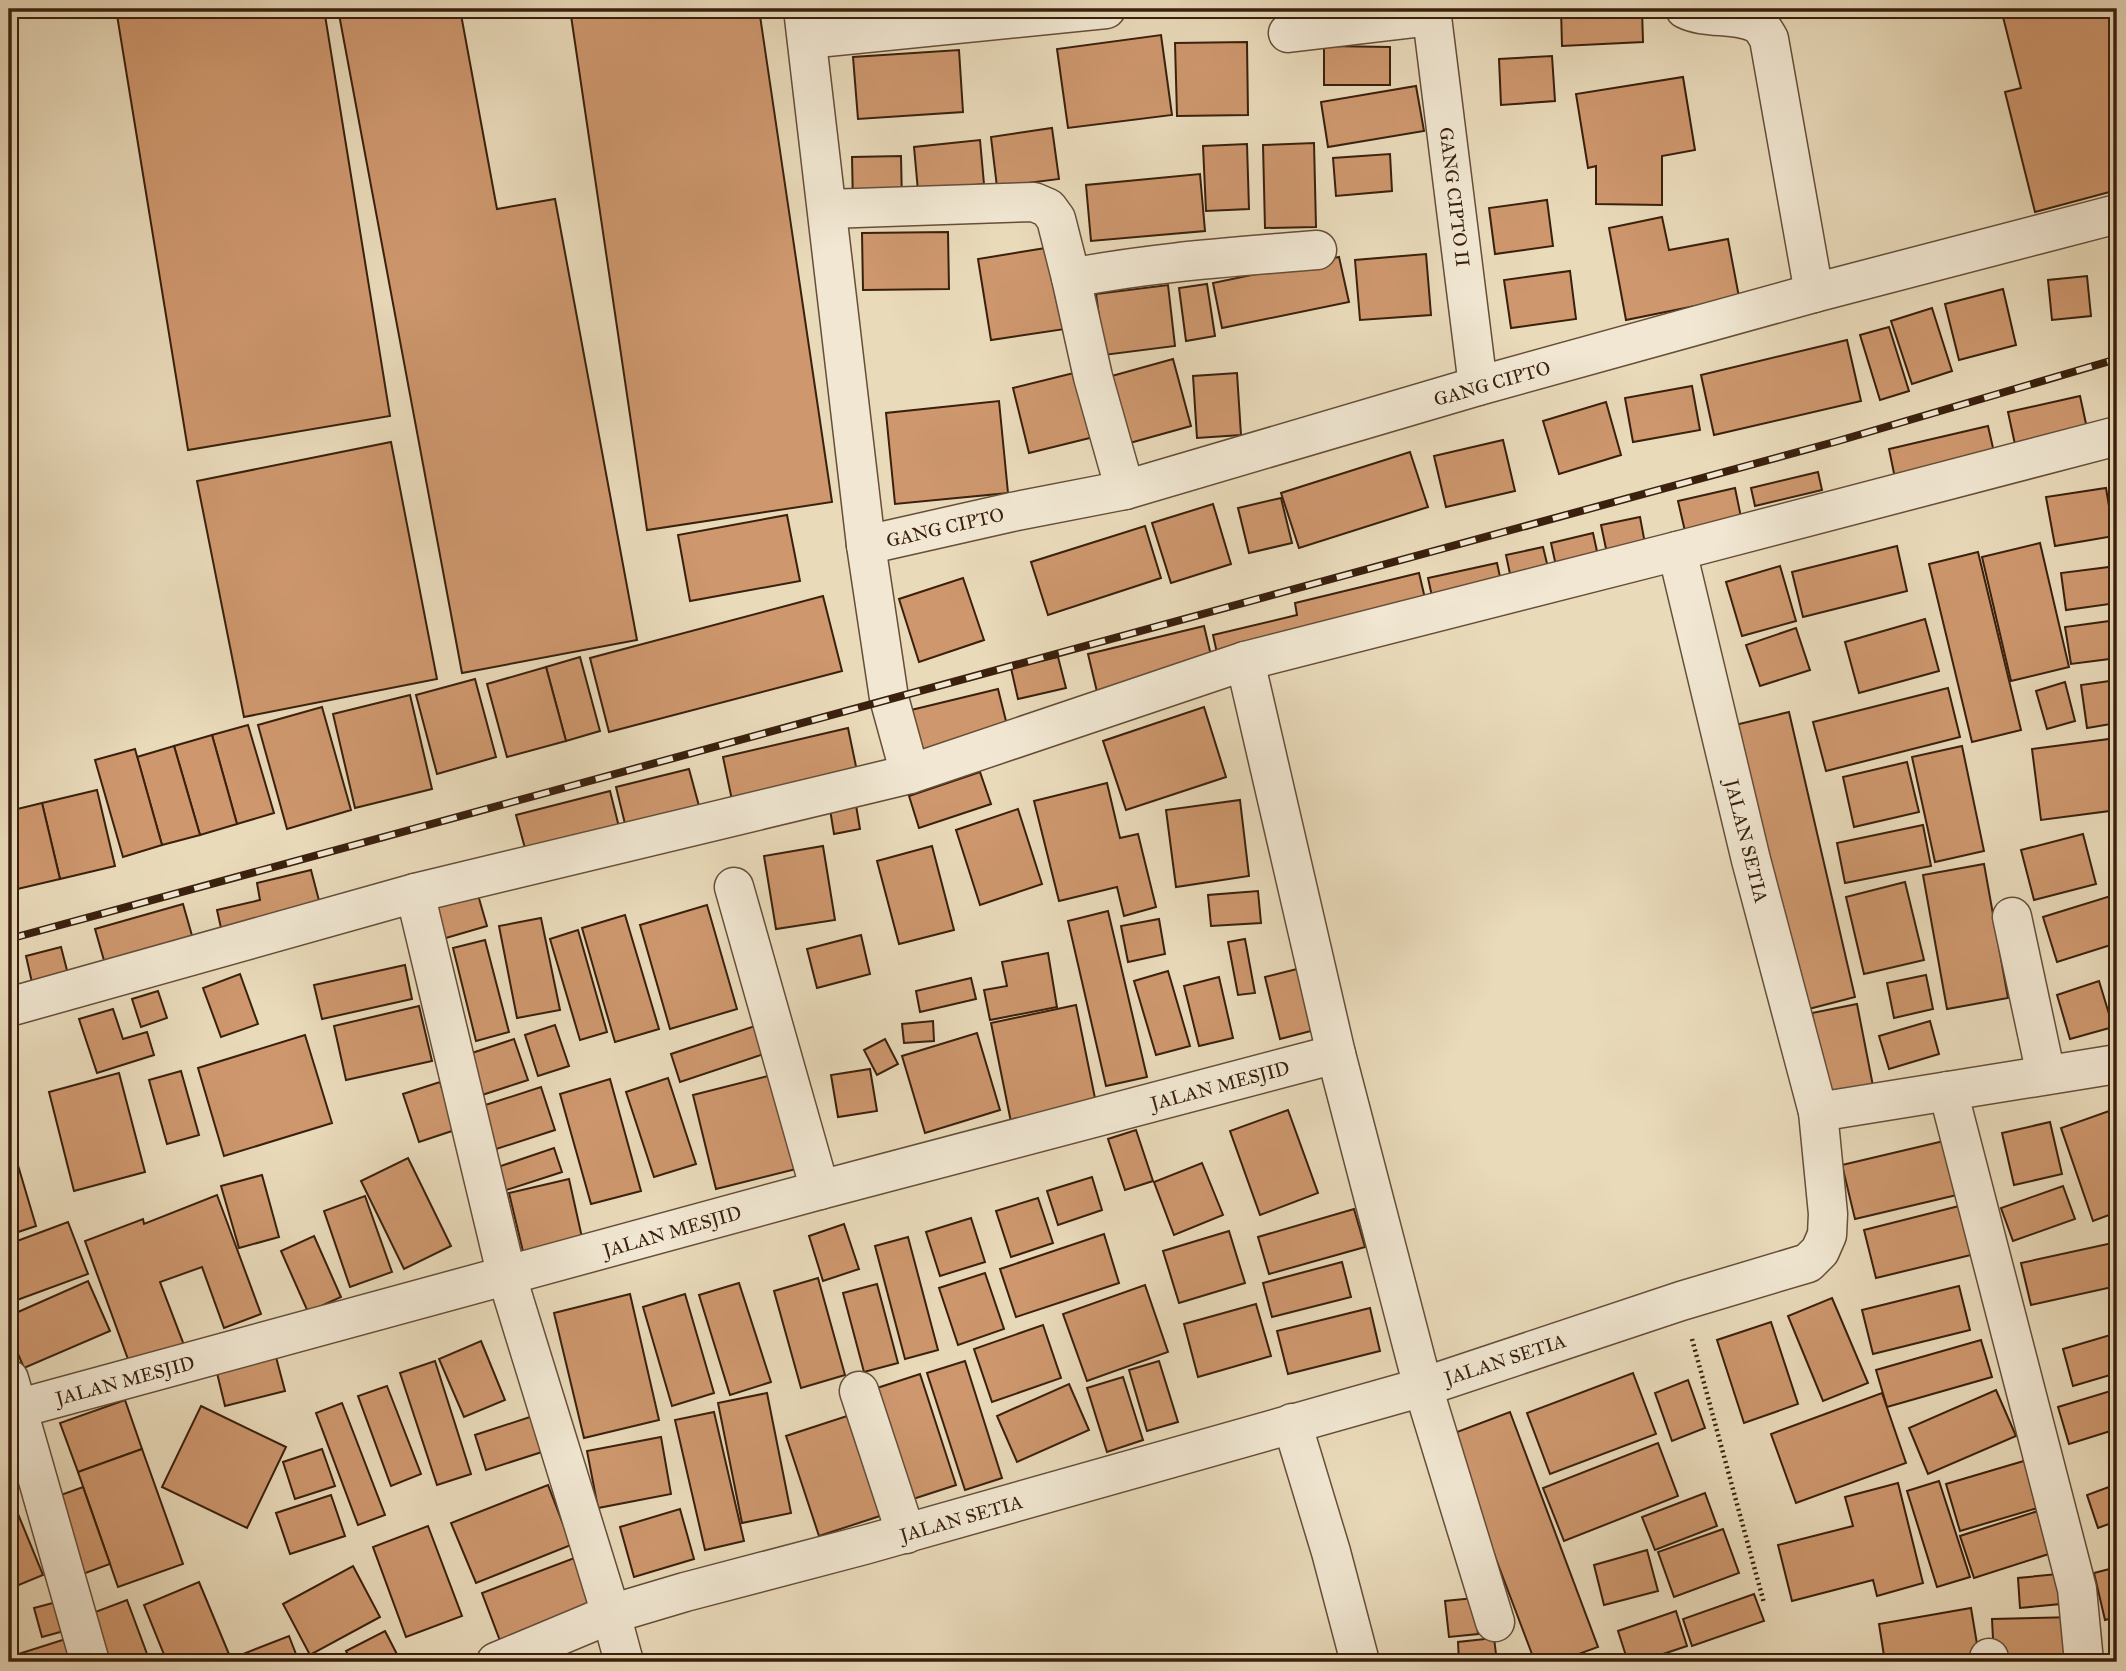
<svg xmlns="http://www.w3.org/2000/svg" width="2126" height="1671" font-family="'IM FELL Great Primer',serif">
  <rect width="100%" height="100%" fill="#e9daba"/>
  <filter id="stains"><feTurbulence type="fractalNoise" baseFrequency=".00286" numOctaves="4"/><feColorMatrix values="0 0 0 0 .2 0 0 0 0 .09 0 0 0 0 .02 0 0 0 .5 -.17"/></filter>
  <radialGradient id="worn" r=".72"><stop offset=".6" stop-color="#630" stop-opacity="0"/><stop offset="1" stop-color="#630" stop-opacity=".3"/></radialGradient>
  <!-- building -->
  <g fill="#ce976e" stroke="#3a200d" stroke-width="2">
    <path d="M116,9H324L390,416L188,450Z"/>
    <path d="M338,9H460L497,209L555,199L637,640L462,673Z"/>
    <path d="M570,9H759L832,502L647,530Z"/>
    <path d="M852,9H897L852,11Z"/>
    <path d="M1561,9H1642L1643,42L1562,46Z"/>
    <path d="M2001,9H2117V190L2035,212L2005,92L2021,88Z"/>
    <path d="M1161,35L1172,115L1068,128L1057,49Z"/>
    <path d="M1247,42L1248,115L1177,116L1175,43Z"/>
    <path d="M1324,46L1390,47V85H1324Z"/>
    <path d="M959,50L963,112L858,119L853,57Z"/>
    <path d="M1552,56L1555,101L1501,105L1499,59Z"/>
    <path d="M1683,77L1695,150L1662,156V205L1596,204V166L1588,168L1576,94Z"/>
    <path d="M1416,86L1424,131L1328,147L1321,102Z"/>
    <path d="M1052,128L1059,179L997,187L991,137Z"/>
    <path d="M980,140L984,184L918,191L914,147Z"/>
    <path d="M1314,143L1316,227L1265,228L1263,145Z"/>
    <path d="M1247,144L1249,209L1206,211L1203,146Z"/>
    <path d="M1390,154L1392,191L1336,196L1333,158Z"/>
    <path d="M901,156L902,203L853,205L852,157Z"/>
    <path d="M1200,174L1205,231L1091,241L1086,185Z"/>
    <path d="M1547,200L1553,246L1495,254L1489,208Z"/>
    <path d="M1662,217L1669,250L1728,239L1739,297L1626,320L1609,228Z"/>
    <path d="M948,232L949,289L863,290L862,233Z"/>
    <path d="M1052,247L1065,329L991,340L978,259Z"/>
    <path d="M1426,254L1431,315L1360,320L1355,260Z"/>
    <path d="M1339,257L1349,302L1222,328L1213,283Z"/>
    <path d="M1570,271L1576,319L1511,328L1504,280Z"/>
    <path d="M2087,276L2091,316L2052,320L2048,280Z"/>
    <path d="M1207,284L1215,336L1186,341L1179,288Z"/>
    <path d="M1168,285L1175,346L1104,355L1096,294Z"/>
    <path d="M2003,289L2016,345L1959,360L1945,304Z"/>
    <path d="M1932,308L1952,371L1912,384L1891,321Z"/>
    <path d="M1889,327L1909,391L1880,400L1860,335Z"/>
    <path d="M1847,340L1861,401L1714,435L1701,375Z"/>
    <path d="M1173,359L1191,426L1119,446L1101,379Z"/>
    <path d="M1086,370L1102,435L1029,453L1013,388Z"/>
    <path d="M1237,373L1241,435L1197,438L1193,376Z"/>
    <path d="M1692,386L1700,430L1633,442L1625,398Z"/>
    <path d="M2080,396L2088,433L2016,449L2008,412Z"/>
    <path d="M999,401L1008,493L895,504L886,413Z"/>
    <path d="M1606,402L1621,455L1559,474L1543,421Z"/>
    <path d="M1988,426L1996,461L1896,483L1889,449Z"/>
    <path d="M1503,440L1515,491L1446,507L1434,456Z"/>
    <path d="M391,442L437,679L244,717L197,481Z"/>
    <path d="M1410,452L1428,507L1299,548L1281,493Z"/>
    <path d="M1818,472L1822,490L1755,506L1751,488Z"/>
    <path d="M1735,488L1743,527L1687,540L1678,501Z"/>
    <path d="M2106,488L2114,536L2055,546L2046,497Z"/>
    <path d="M1281,498L1292,543L1249,553L1238,508Z"/>
    <path d="M1213,504L1231,564L1171,583L1152,523Z"/>
    <path d="M787,515L800,581L690,601L678,535Z"/>
    <path d="M1640,517L1646,549L1608,558L1601,525Z"/>
    <path d="M1145,526L1161,578L1048,615L1031,562Z"/>
    <path d="M1593,533L1600,565L1558,575L1551,543Z"/>
    <path d="M2040,543L2069,667L2011,681L1982,557Z"/>
    <path d="M1897,546L1907,591L1803,617L1792,572Z"/>
    <path d="M1543,547L1551,580L1513,588L1506,555Z"/>
    <path d="M1978,552L2021,730L1972,742L1929,564Z"/>
    <path d="M1497,563L1502,586L1433,601L1428,578Z"/>
    <path d="M1780,566L1796,621L1742,636L1726,582Z"/>
    <path d="M2117,566V603L2066,610L2061,573Z"/>
    <path d="M1419,573L1428,611L1219,662L1213,635L1297,615L1295,603Z"/>
    <path d="M963,578L984,640L919,662L899,599Z"/>
    <path d="M823,596L842,671L609,732L590,658Z"/>
    <path d="M1925,619L1939,671L1859,693L1845,642Z"/>
    <path d="M2117,620V658L2071,664L2065,627Z"/>
    <path d="M1204,626L1214,668L1098,696L1088,654Z"/>
    <path d="M1796,628L1810,670L1760,686L1746,645Z"/>
    <path d="M580,657L600,731L566,741L546,667Z"/>
    <path d="M1058,657L1066,688L1018,699L1011,668Z"/>
    <path d="M546,667L566,741L507,757L487,684Z"/>
    <path d="M475,679L496,757L437,774L416,695Z"/>
    <path d="M2117,680V723L2087,728L2081,685Z"/>
    <path d="M2065,682L2075,721L2047,729L2036,691Z"/>
    <path d="M1948,688L1960,737L1826,771L1813,722Z"/>
    <path d="M998,689L1009,733L922,754L911,710Z"/>
    <path d="M410,695L432,789L355,808L333,714Z"/>
    <path d="M322,707L351,810L287,829L258,725Z"/>
    <path d="M1204,707L1226,777L1126,810L1103,741Z"/>
    <path d="M1789,712L1855,997L1801,1011L1735,725Z"/>
    <path d="M248,725L274,813L237,824L212,735Z"/>
    <path d="M848,728L858,776L733,805L723,757Z"/>
    <path d="M212,735L237,824L200,835L174,746Z"/>
    <path d="M2117,738V810L2041,820L2032,749Z"/>
    <path d="M174,746L200,835L162,845L137,757Z"/>
    <path d="M1962,746L1984,851L1935,862L1912,757Z"/>
    <path d="M135,749L162,845L123,857L95,760Z"/>
    <path d="M1907,762L1919,812L1854,827L1843,777Z"/>
    <path d="M689,769L699,806L628,836L616,787Z"/>
    <path d="M980,772L991,804L919,828L909,796Z"/>
    <path d="M1107,783L1120,838L1138,834L1156,907L1124,916L1117,887L1059,901L1034,801Z"/>
    <path d="M97,790L115,866L60,879L42,803Z"/>
    <path d="M610,791L619,827L526,852L516,815Z"/>
    <path d="M854,793L860,829L834,834L828,797Z"/>
    <path d="M1240,800L1249,876L1176,887L1166,810Z"/>
    <path d="M42,803L60,879L9,891V811Z"/>
    <path d="M1018,809L1042,884L980,905L956,830Z"/>
    <path d="M1923,825L1931,866L1845,883L1837,843Z"/>
    <path d="M2083,834L2096,884L2034,900L2021,850Z"/>
    <path d="M2117,842V867L2112,843Z"/>
    <path d="M823,846L835,920L776,929L764,856Z"/>
    <path d="M932,846L954,930L899,944L877,861Z"/>
    <path d="M1984,864L2008,998L1947,1009L1923,875Z"/>
    <path d="M311,870L322,912L223,937L217,910L260,900L257,883Z"/>
    <path d="M1905,882L1924,960L1864,974L1846,897Z"/>
    <path d="M476,888L487,926L439,940L428,903Z"/>
    <path d="M1258,891L1261,923L1211,926L1208,895Z"/>
    <path d="M2117,894V943L2057,962L2043,917Z"/>
    <path d="M183,904L195,946L107,971L95,929Z"/>
    <path d="M707,905L737,1009L670,1029L640,925Z"/>
    <path d="M1108,911L1147,1077L1106,1086L1068,921Z"/>
    <path d="M625,915L659,1029L615,1042L582,928Z"/>
    <path d="M541,918L560,1010L517,1018L499,926Z"/>
    <path d="M1159,919L1165,954L1128,962L1121,926Z"/>
    <path d="M578,930L607,1032L580,1040L550,939Z"/>
    <path d="M861,935L870,974L817,988L807,949Z"/>
    <path d="M1245,939L1255,993L1238,995L1228,942Z"/>
    <path d="M485,940L509,1032L476,1041L453,948Z"/>
    <path d="M61,947L69,978L33,987L26,956Z"/>
    <path d="M1048,953L1057,1007L990,1020L984,990L1007,986L1002,962Z"/>
    <path d="M10,958L18,990L9,992V959Z"/>
    <path d="M405,965L412,999L322,1019L314,985Z"/>
    <path d="M1297,969L1311,1031L1280,1039L1265,977Z"/>
    <path d="M1168,971L1190,1046L1156,1055L1134,981Z"/>
    <path d="M240,974L258,1024L221,1037L203,988Z"/>
    <path d="M1926,975L1933,1009L1894,1018L1887,983Z"/>
    <path d="M1219,977L1233,1038L1199,1046L1184,986Z"/>
    <path d="M971,978L976,999L920,1012L916,991Z"/>
    <path d="M2099,981L2113,1027L2070,1039L2057,995Z"/>
    <path d="M158,991L167,1018L141,1027L132,999Z"/>
    <path d="M1857,1004L1873,1086L1828,1095L1812,1013Z"/>
    <path d="M1076,1005L1096,1103L1011,1122L991,1023Z"/>
    <path d="M419,1006L432,1061L346,1080L334,1026Z"/>
    <path d="M113,1009L123,1039L147,1032L154,1055L97,1073L79,1019Z"/>
    <path d="M933,1021L934,1041L904,1043L902,1024Z"/>
    <path d="M1930,1021L1939,1054L1889,1069L1879,1036Z"/>
    <path d="M555,1025L569,1066L538,1076L525,1035Z"/>
    <path d="M755,1026L764,1054L680,1082L671,1054Z"/>
    <path d="M977,1033L1000,1110L925,1133L902,1056Z"/>
    <path d="M305,1035L332,1123L224,1156L198,1068Z"/>
    <path d="M514,1039L528,1080L473,1098L460,1057Z"/>
    <path d="M885,1039L898,1064L877,1075L864,1050Z"/>
    <path d="M870,1069L877,1111L838,1117L831,1075Z"/>
    <path d="M181,1071L199,1135L167,1144L149,1080Z"/>
    <path d="M784,1072L808,1166L716,1189L693,1095Z"/>
    <path d="M119,1073L145,1172L74,1191L49,1092Z"/>
    <path d="M668,1078L696,1164L654,1177L626,1092Z"/>
    <path d="M610,1079L641,1191L591,1204L560,1094Z"/>
    <path d="M440,1082L455,1130L419,1142L403,1094Z"/>
    <path d="M541,1087L555,1130L487,1152L473,1109Z"/>
    <path d="M1288,1110L1318,1193L1260,1215L1230,1131Z"/>
    <path d="M2109,1111L2117,1134V1212L2093,1221L2061,1128Z"/>
    <path d="M2050,1122L2062,1174L2014,1185L2002,1133Z"/>
    <path d="M1136,1130L1153,1181L1125,1190L1108,1139Z"/>
    <path d="M9,1135L36,1226L9,1235Z"/>
    <path d="M1948,1140L1961,1194L1855,1219L1842,1165Z"/>
    <path d="M554,1148L562,1172L497,1193L489,1170Z"/>
    <path d="M408,1158L451,1246L404,1269L361,1181Z"/>
    <path d="M1202,1163L1223,1215L1174,1235L1154,1182Z"/>
    <path d="M262,1175L279,1237L239,1248L221,1186Z"/>
    <path d="M1092,1177L1102,1210L1058,1225L1047,1191Z"/>
    <path d="M569,1179L585,1251L526,1264L509,1193Z"/>
    <path d="M2063,1186L2075,1219L2013,1241L2001,1208Z"/>
    <path d="M217,1195L261,1314L224,1328L202,1267L160,1282L187,1353L133,1373L85,1241L143,1219L144,1224Z"/>
    <path d="M365,1196L392,1272L350,1287L324,1211Z"/>
    <path d="M1038,1198L1053,1243L1011,1257L996,1211Z"/>
    <path d="M1963,1205L1975,1254L1876,1278L1864,1230Z"/>
    <path d="M1354,1209L1365,1247L1269,1274L1258,1237Z"/>
    <path d="M971,1218L985,1262L940,1276L926,1232Z"/>
    <path d="M68,1222L88,1274L9,1303V1244Z"/>
    <path d="M844,1224L859,1269L823,1281L809,1236Z"/>
    <path d="M1229,1231L1245,1283L1179,1303L1163,1251Z"/>
    <path d="M1104,1234L1119,1283L1016,1317L1000,1269Z"/>
    <path d="M314,1236L341,1297L308,1312L281,1251Z"/>
    <path d="M908,1237L938,1350L905,1359L875,1246Z"/>
    <path d="M2117,1242V1286L2031,1305L2021,1263Z"/>
    <path d="M1342,1262L1351,1297L1272,1317L1263,1283Z"/>
    <path d="M985,1273L1004,1329L958,1345L939,1288Z"/>
    <path d="M818,1278L845,1375L801,1388L774,1291Z"/>
    <path d="M88,1281L110,1331L24,1368L9,1333V1316Z"/>
    <path d="M739,1283L771,1382L730,1395L699,1295Z"/>
    <path d="M877,1284L898,1363L864,1372L843,1293Z"/>
    <path d="M1145,1285L1168,1352L1087,1381L1063,1314Z"/>
    <path d="M1959,1286L1970,1330L1873,1354L1862,1310Z"/>
    <path d="M630,1294L659,1420L584,1438L554,1313Z"/>
    <path d="M685,1294L714,1393L672,1406L643,1307Z"/>
    <path d="M1832,1298L1868,1383L1823,1401L1788,1316Z"/>
    <path d="M1256,1304L1271,1356L1198,1377L1184,1324Z"/>
    <path d="M1370,1308L1380,1351L1288,1374L1277,1331Z"/>
    <path d="M1771,1322L1798,1404L1744,1423L1717,1340Z"/>
    <path d="M1043,1325L1061,1378L992,1402L974,1349Z"/>
    <path d="M2117,1333V1373L2073,1386L2063,1349Z"/>
    <path d="M1981,1340L1992,1377L1887,1407L1876,1370Z"/>
    <path d="M481,1341L505,1400L464,1417L439,1359Z"/>
    <path d="M276,1357L285,1391L225,1406L217,1373Z"/>
    <path d="M435,1361L471,1474L437,1485L400,1373Z"/>
    <path d="M965,1361L1002,1478L965,1490L927,1373Z"/>
    <path d="M1159,1361L1178,1422L1147,1431L1129,1370Z"/>
    <path d="M1633,1373L1656,1434L1550,1474L1527,1413Z"/>
    <path d="M920,1374L956,1485L907,1501L871,1390Z"/>
    <path d="M1123,1377L1143,1440L1107,1452L1087,1388Z"/>
    <path d="M1688,1380L1705,1428L1672,1441L1655,1393Z"/>
    <path d="M1069,1384L1089,1430L1017,1462L997,1416Z"/>
    <path d="M387,1386L421,1474L391,1486L358,1396Z"/>
    <path d="M2117,1389V1429L2069,1444L2058,1407Z"/>
    <path d="M1996,1390L2016,1436L1928,1474L1909,1428Z"/>
    <path d="M767,1393L791,1513L742,1523L718,1403Z"/>
    <path d="M1882,1393L1906,1463L1796,1503L1771,1434Z"/>
    <path d="M125,1400L142,1449L78,1472L60,1423Z"/>
    <path d="M342,1403L385,1515L358,1525L316,1413Z"/>
    <path d="M201,1406L286,1447L247,1528L162,1487Z"/>
    <path d="M714,1412L744,1541L705,1550L675,1420Z"/>
    <path d="M1510,1412L1598,1647L1557,1662H1535L1449,1435Z"/>
    <path d="M533,1416L545,1451L486,1470L475,1435Z"/>
    <path d="M847,1416L880,1516L819,1536L786,1436Z"/>
    <path d="M661,1437L671,1494L598,1508L587,1451Z"/>
    <path d="M1658,1443L1678,1496L1564,1541L1543,1488Z"/>
    <path d="M142,1449L183,1564L118,1587L78,1472Z"/>
    <path d="M322,1449L335,1486L295,1499L283,1462Z"/>
    <path d="M2027,1460L2041,1507L1960,1531L1946,1484Z"/>
    <path d="M1939,1481L1970,1577L1937,1587L1907,1491Z"/>
    <path d="M1898,1483L1923,1583L1877,1596L1873,1580L1792,1601L1778,1545L1853,1526L1845,1497Z"/>
    <path d="M2117,1484V1521L2098,1528L2087,1495Z"/>
    <path d="M548,1485L571,1545L476,1583L451,1523Z"/>
    <path d="M83,1487L110,1564L72,1578L44,1501Z"/>
    <path d="M9,1492L43,1575L9,1589Z"/>
    <path d="M1705,1493L1717,1526L1655,1550L1642,1517Z"/>
    <path d="M331,1495L345,1536L290,1554L276,1513Z"/>
    <path d="M680,1509L694,1559L634,1577L620,1527Z"/>
    <path d="M2041,1510L2055,1552L1974,1578L1960,1536Z"/>
    <path d="M428,1526L462,1616L406,1637L373,1547Z"/>
    <path d="M1723,1529L1739,1573L1674,1597L1658,1552Z"/>
    <path d="M1647,1550L1658,1591L1604,1605L1594,1565Z"/>
    <path d="M577,1557L596,1610L502,1646L482,1593Z"/>
    <path d="M353,1566L380,1617L310,1655L283,1604Z"/>
    <path d="M2117,1567V1617L2105,1620L2094,1573Z"/>
    <path d="M2068,1573L2071,1603L2020,1608L2018,1578Z"/>
    <path d="M199,1582L231,1659L223,1662H167L144,1605Z"/>
    <path d="M1754,1594L1764,1621L1692,1646L1683,1619Z"/>
    <path d="M1474,1598L1478,1634L1449,1637L1445,1601Z"/>
    <path d="M68,1599L75,1628L42,1637L34,1608Z"/>
    <path d="M127,1600L150,1662H99L82,1617Z"/>
    <path d="M1971,1608L1980,1662H1885L1879,1624Z"/>
    <path d="M1676,1611L1687,1646L1639,1662H1628L1618,1631Z"/>
    <path d="M2077,1617L2079,1656L1994,1659L1992,1619Z"/>
    <path d="M385,1631L401,1662H351L346,1651Z"/>
    <path d="M75,1636L83,1662H9V1657Z"/>
    <path d="M289,1636L299,1662H246L243,1654Z"/>
    <path d="M1494,1638L1497,1662H1459L1458,1642Z"/>
    <path d="M2117,1639V1662H2115L2113,1640Z"/>
  </g>
  <g fill="none" stroke-linecap="round" stroke-linejoin="round">
    <defs>
      <g id="minor">
        <path d="M803,9L866,545L889,698L910,774"/>
        <path d="M1431,9L1478,386"/>
        <path d="M1685,9C1706,20 1740,12 1759,25C1763,28 1766,34 1769,39L1814,293"/>
        <path d="M1288,33L1432,16"/>
        <path d="M807,39L1106,9"/>
        <path d="M827,209L1034,202L1048,208L1056,219L1071,278C1152,262 1234,257 1317,250"/>
        <path d="M1071,278L1093,377L1125,490"/>
        <path d="M866,545L1012,512L1125,490L1478,386L1814,293L2117,214"/>
        <path d="M1245,661L1336,1054L1423,1387L1495,1622"/>
        <path d="M734,887L820,1190"/>
        <path d="M415,893L507,1277L611,1614L624,1662"/>
        <path d="M2012,917L2046,1075"/>
        <path d="M9,1007L415,893L910,774L1245,661L1677,551L2117,436"/>
        <path d="M1948,1091L2077,1589L2084,1662"/>
        <path d="M1818,1112L2117,1064"/>
        <path d="M9,1379L90,1662"/>
        <path d="M859,1391L906,1534"/>
        <path d="M9,1411L820,1190L1336,1054"/>
        <path d="M1292,1423L1331,1552L1360,1662"/>
        <path d="M496,1662L611,1614L685,1592L864,1545L1423,1387L1681,1301L1808,1263L1820,1251L1827,1235L1828,1214L1818,1112L1751,860L1677,551"/>
        <path d="M1989,1662V1658"/>
      </g>
    </defs>
    <!-- minor casing -->
    <use href="#minor" stroke="#664e38" stroke-width="41"/>
    <!-- path -->
    <path stroke="#3a200d" stroke-width="4.5" stroke-dasharray="2 3.5" stroke-linecap="butt" d="M1692,1339L1764,1603"/>
    <!-- minor -->
    <use href="#minor" stroke="#f1e7d2" stroke-width="38"/>
    <defs>
      <path id="rail" d="M9,939L1838,441L2117,359"/>
    </defs>
    <!-- rail casing -->
    <use href="#rail" stroke="#3a200d" stroke-width="8"/>
    <!-- rail -->
    <use href="#rail" stroke="#f1e7d2" stroke-width="5" stroke-dasharray="16" stroke-linecap="butt"/>
  </g>
  <g text-anchor="middle" stroke-width="6" stroke-linejoin="round" paint-order="stroke">
    <!-- street labels -->
    <g font-size="19" fill="#3a200d" stroke="#f1e7d2">
      <text transform="translate(1455 197) rotate(83)" y="7">GANG CIPTO II</text>
      <text transform="translate(1492 383) rotate(-16)" y="7">GANG CIPTO</text>
      <text transform="translate(945 527) rotate(-13)" y="7">GANG CIPTO</text>
      <text transform="translate(1747 841) rotate(76)" y="7">JALAN SETIA</text>
      <text transform="translate(1220 1085) rotate(-15)" y="7">JALAN MESJID</text>
      <text transform="translate(672 1231) rotate(-16)" y="7">JALAN MESJID</text>
      <text transform="translate(1505 1359) rotate(-18)" y="7">JALAN SETIA</text>
      <text transform="translate(125 1380) rotate(-15)" y="7">JALAN MESJID</text>
      <text transform="translate(961 1518) rotate(-16)" y="7">JALAN SETIA</text>
    </g>
  </g>
  <!-- margin -->
  <rect width="2126" height="1671" fill="none" stroke="#e9daba" stroke-width="35"/>
  <rect x="10" y="10" width="2105" height="1650" fill="none" stroke="#3a200d" stroke-width="3.5"/>
  <rect x="18" y="18" width="2091" height="1636" fill="none" stroke="#3a200d" stroke-width="2"/>
  <rect width="100%" height="100%" filter="url(#stains)"/>
  <rect width="100%" height="100%" fill="url(#worn)"/>
</svg>
